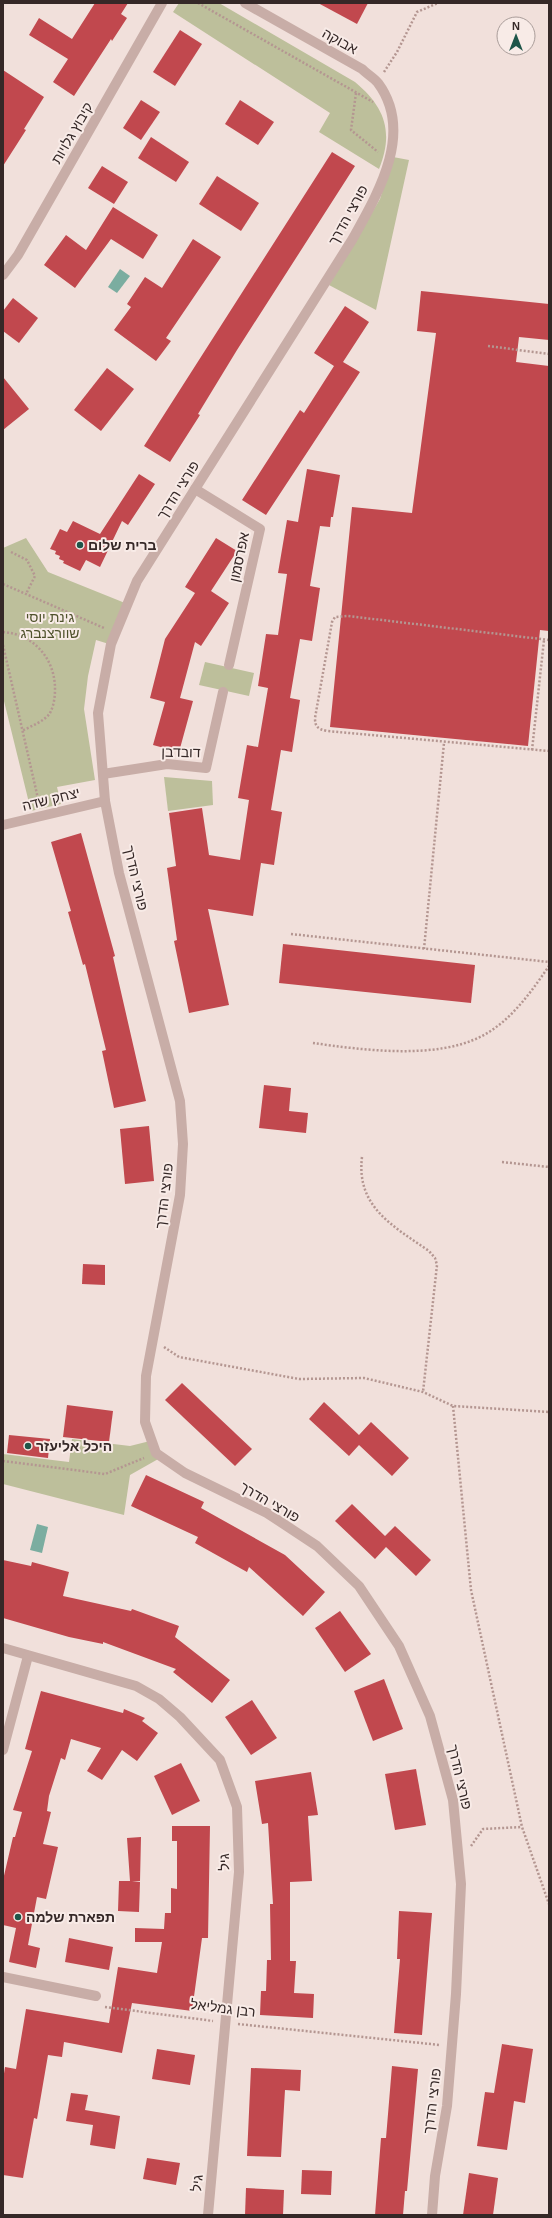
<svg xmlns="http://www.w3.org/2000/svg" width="552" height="2218" font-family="Arial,'Noto Sans Hebrew',sans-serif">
  <rect width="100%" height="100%" fill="#f1e0db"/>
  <!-- green -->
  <g fill="#bdbf9b">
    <path d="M179,3H219L355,82C385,107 394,132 379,169L319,132L330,113L173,12Z"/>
    <path d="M393,157L409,160L376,310L329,285L380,199Z"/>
    <path d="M26,538L48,572L125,603L109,644L96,640L88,676L84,709L95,780L57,787L61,804L31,811L3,697V548Z"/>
    <path d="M205,662L254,673L249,696L199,685Z"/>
    <path d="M164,777L212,781L213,805L168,811Z"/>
    <path d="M72,1439L130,1446L150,1441L160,1458L130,1475L124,1515L3,1484V1454L69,1462Z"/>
  </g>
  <!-- water -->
  <g fill="#7bada0">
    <path d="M120,269L130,276L117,293L108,287Z"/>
    <path d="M37,1524L48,1527L42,1553L30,1550Z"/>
  </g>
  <!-- building -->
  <g fill="#c1484e">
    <path d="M95,3H128L121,14L127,18L112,41L111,39L74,96L53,82L68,59L29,35L39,18L72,39Z"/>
    <path d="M318,3H368L357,24Z"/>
    <path d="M180,30L202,44L175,86L153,72Z"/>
    <path d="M3,70L44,97L24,129L26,130L3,166Z"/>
    <path d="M141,100L160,112L141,140L123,128Z"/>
    <path d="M240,100L274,122L258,145L225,124Z"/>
    <path d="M151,137L189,162L176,182L138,158Z"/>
    <path d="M332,152L355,166L237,350L198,414L200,415L170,462L144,446Z"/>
    <path d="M102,166L128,182L114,204L88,188Z"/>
    <path d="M217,176L259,203L241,231L199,204Z"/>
    <path d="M113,207L158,235L143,259L111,239L75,288L44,265L66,235L86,250Z"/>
    <path d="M193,239L221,257L166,338L171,341L156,361L114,330L131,307L127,304L145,277L162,288Z"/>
    <path d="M421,291L549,304V340L519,337L516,362L549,366V631L540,630L528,746L330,727L352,507L412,513L436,333L417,331Z"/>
    <path d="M13,298L38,318L19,343L3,331V311Z"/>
    <path d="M345,306L369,322L343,362L360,372L266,515L242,500L300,410L304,413L334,366L314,353Z"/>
    <path d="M107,368L134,389L101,431L74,410Z"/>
    <path d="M3,377L29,409L3,430Z"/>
    <path d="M307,469L340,475L333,517H331L330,527L320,526L310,586L320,588L312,641L300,639L290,698L300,700L292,752L281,750L271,810L282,812L274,865L261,863L253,916L208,909L229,1005L189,1013L174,941L177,940L167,868L176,866L169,813L202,808L209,855L240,860L249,800L238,798L247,745L258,747L268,688L258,686L266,634L278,635L287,574L278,573L287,520L298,522Z"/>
    <path d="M139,474L155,484L128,525L122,521L100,567L86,560L80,571L63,563L64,561L59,559L60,556L55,554L56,551L50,549L60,529L67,532L73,521L100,534Z"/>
    <path d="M216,538L237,551L211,591L229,603L201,646L195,642L180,698L193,701L179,752L153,745L165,702L150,698L165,639L195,593L185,587Z"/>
    <path d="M81,833L115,956L113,957L146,1101L114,1108L102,1051L106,1050L85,964L83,965L68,912L71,911L51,842Z"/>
    <path d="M283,944L475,965L471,1003L279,983Z"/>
    <path d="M264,1085L291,1088L289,1111L308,1113L306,1133L259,1128Z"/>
    <path d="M149,1126L154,1181L125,1184L120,1129Z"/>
    <path d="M83,1264L105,1265V1285L82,1284Z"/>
    <path d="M182,1383L252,1449L235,1466L165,1400Z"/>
    <path d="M324,1402L359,1435L371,1422L409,1458L392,1476L359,1445L349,1456L309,1419Z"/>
    <path d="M67,1405L113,1411L109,1442L63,1437Z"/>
    <path d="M9,1435L50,1439L48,1458L7,1453Z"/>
    <path d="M146,1475L204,1502L201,1508L285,1555L325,1592L303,1616L249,1567L247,1572L195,1543L198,1537L131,1506Z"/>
    <path d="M352,1504L385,1536L395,1526L431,1560L416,1576L386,1547L375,1559L335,1521Z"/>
    <path d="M3,1560L31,1566L32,1562L69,1572L63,1596L131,1611L132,1609L179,1626L175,1637L230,1680L212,1703L173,1672L176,1669L103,1642V1644L69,1637L3,1618Z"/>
    <path d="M340,1611L371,1654L345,1672L315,1628Z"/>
    <path d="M384,1679L403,1729L373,1741L354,1691Z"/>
    <path d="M41,1691L123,1713L124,1709L145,1718L142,1721L158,1733L137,1761L122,1750L102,1780L87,1771L101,1748L71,1739L65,1760L61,1758L49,1796L47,1811L51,1812L43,1844L58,1847L46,1899L37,1897L28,1945L40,1948L36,1968L9,1962L16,1928L3,1925V1880L13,1837H15L22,1812L13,1810L32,1751L25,1749Z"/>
    <path d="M252,1700L277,1738L251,1755L225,1717Z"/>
    <path d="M181,1763L200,1801L172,1815L154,1776Z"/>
    <path d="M416,1769L426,1825L395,1830L385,1774Z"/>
    <path d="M311,1772L318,1815L308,1816L312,1881L290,1882V1961H296L294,1993L314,1994L313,2018L260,2015L261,1991H266L267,1960H271L270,1904H273L268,1823L262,1824L255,1781Z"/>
    <path d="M172,1826H210L208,1938H202L192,2011L132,2003L122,2053L64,2042L62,2057L48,2055L37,2119L34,2118L23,2178L3,2175V2080L5,2067L16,2069L26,2009L109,2023L118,1967L157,1973L162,1942H135V1928L164,1929L165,1913H171V1888L177,1889V1841H172Z"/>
    <path d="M141,1837L140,1881H132L140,1882L139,1912L118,1911L119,1881H130L127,1838Z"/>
    <path d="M399,1911L432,1913L422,2035L394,2033L400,1959H397Z"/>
    <path d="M69,1938L113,1947L109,1970L65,1962Z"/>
    <path d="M502,2044L533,2049L525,2103L514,2101L507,2150L477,2146L485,2092L494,2093Z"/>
    <path d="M157,2049L195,2055L190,2085L152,2079Z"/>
    <path d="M392,2066L418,2069L407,2191H405L403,2215H375L381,2138H386Z"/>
    <path d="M251,2068L301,2070L300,2091L285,2090L281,2157L247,2156Z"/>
    <path d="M71,2093L88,2095L85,2110L120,2116L115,2149L90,2145L93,2125L66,2121Z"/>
    <path d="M147,2158L180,2163L176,2185L143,2179Z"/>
    <path d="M302,2170L332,2171L331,2195L301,2194Z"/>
    <path d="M469,2173L498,2178L493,2215H463Z"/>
    <path d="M246,2188L284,2190L283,2215H245Z"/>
  </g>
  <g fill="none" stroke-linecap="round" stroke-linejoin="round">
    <!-- path -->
    <g stroke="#b49691" stroke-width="2.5" stroke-dasharray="2 2" stroke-linecap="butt">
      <path d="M198,3L373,102"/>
      <path d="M384,72L397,52L417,12L438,3"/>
      <path d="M356,93L351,130L378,152"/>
      <path d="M488,346L549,354"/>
      <path d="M11,552L27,560L35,576L26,594"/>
      <path d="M3,584L104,628"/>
      <path d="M3,632C33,634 55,658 55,689C55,697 54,705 50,713C45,721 31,726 22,731"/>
      <path d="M549,640L348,616L335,617L332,622L315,718C315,727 318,729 327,731L549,751"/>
      <path d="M3,645L39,803"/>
      <path d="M532,750L544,640"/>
      <path d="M291,934L549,962"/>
      <path d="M424,949L444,743"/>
      <path d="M313,1043C363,1050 436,1060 482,1036C511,1021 531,992 549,966"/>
      <path d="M362,1157C356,1207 393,1226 429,1251L435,1258L437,1265L423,1392"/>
      <path d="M502,1162L549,1167"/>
      <path d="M164,1347L179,1357L299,1379L364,1378L423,1392L453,1406L549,1412"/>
      <path d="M453,1406L471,1590L522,1827L549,1904"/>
      <path d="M3,1461L105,1474L144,1458"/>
      <path d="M471,1846L483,1829L522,1827"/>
      <path d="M105,2007L213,2021"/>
      <path d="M238,2024L440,2045"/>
    </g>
    <!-- minor -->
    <g stroke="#c8ada7" stroke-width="10">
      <path d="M245,3L362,69C367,74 374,78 378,83C415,133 377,195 352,240L137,581L111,644L98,713L105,801L119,873L180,1101L183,1144L180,1195L146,1376L145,1422L156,1453L185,1473L267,1513L317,1546L359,1586L399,1646L430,1716L453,1800L461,1884L456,1994L447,2106L435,2176L432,2215"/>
      <path d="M3,275L18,255L162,3"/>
      <path d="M195,489L260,529L229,665"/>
      <path d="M103,774L167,764L206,768L223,692"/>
      <path d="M3,825L105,801"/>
      <path d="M3,1648L136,1686L159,1699L180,1717L220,1760L237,1807L239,1872L208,2215"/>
      <path d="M3,1750L28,1656"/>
      <path d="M3,1977L96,1996"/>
    </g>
  </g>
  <!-- markers -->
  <g fill="#1e5549" stroke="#f8ebe7" stroke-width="1.5">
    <circle cx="80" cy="545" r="4"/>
    <circle cx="28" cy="1446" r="4"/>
    <circle cx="18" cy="1917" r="4"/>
  </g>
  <g text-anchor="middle" stroke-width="4" stroke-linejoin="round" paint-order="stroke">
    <!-- street labels -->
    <g font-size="14" fill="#352827" stroke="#f8ebe7">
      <text transform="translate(340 41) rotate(29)" y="5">אבוקה</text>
      <text transform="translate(72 133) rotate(-60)" y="5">קיבוץ גלויות</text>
      <text transform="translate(348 215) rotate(-61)" y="5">פורצי הדרך</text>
      <text transform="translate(178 490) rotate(-58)" y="5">פורצי הדרך</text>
      <text transform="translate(239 557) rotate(-78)" y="5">אפרסמון</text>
      <text transform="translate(181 752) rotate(1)" y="5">דובדבן</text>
      <text transform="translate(51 799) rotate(-14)" y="5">יצחק שדה</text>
      <text transform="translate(136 878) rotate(77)" y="5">פורצי הדרך</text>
      <text transform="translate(164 1196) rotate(-83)" y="5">פורצי הדרך</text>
      <text transform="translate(270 1502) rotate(30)" y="5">פורצי הדרך</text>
      <text transform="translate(460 1777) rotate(77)" y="5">פורצי הדרך</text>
      <text transform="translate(224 1862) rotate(-91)" y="5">גיל</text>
      <text transform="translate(223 2008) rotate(7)" y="5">רבן גמליאל</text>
      <text transform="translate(432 2101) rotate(-83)" y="5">פורצי הדרך</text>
      <text transform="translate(197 2183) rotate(-84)" y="5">גיל</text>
    </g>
    <!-- poi labels -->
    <g font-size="14" font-weight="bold" fill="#352827" stroke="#f8ebe7" text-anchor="start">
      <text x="88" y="550">ברית שלום</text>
      <text x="36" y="1451">היכל אליעזר</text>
      <text x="26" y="1922">תפארת שלמה</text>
    </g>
    <!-- park labels -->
    <g font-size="14" fill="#4f522c" stroke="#f8ebe7">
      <text x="50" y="622">גינת יוסי<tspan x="50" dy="16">שוורצנברג</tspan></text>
    </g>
  </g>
  <!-- border -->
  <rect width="552" height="2218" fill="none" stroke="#352827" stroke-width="8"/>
  <!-- north arrow -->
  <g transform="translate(516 36)"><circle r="19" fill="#f8ebe7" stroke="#aa9d9a"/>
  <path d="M0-3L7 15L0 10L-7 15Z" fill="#1e5549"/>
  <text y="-6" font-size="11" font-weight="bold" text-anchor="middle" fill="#352827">N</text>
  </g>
</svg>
